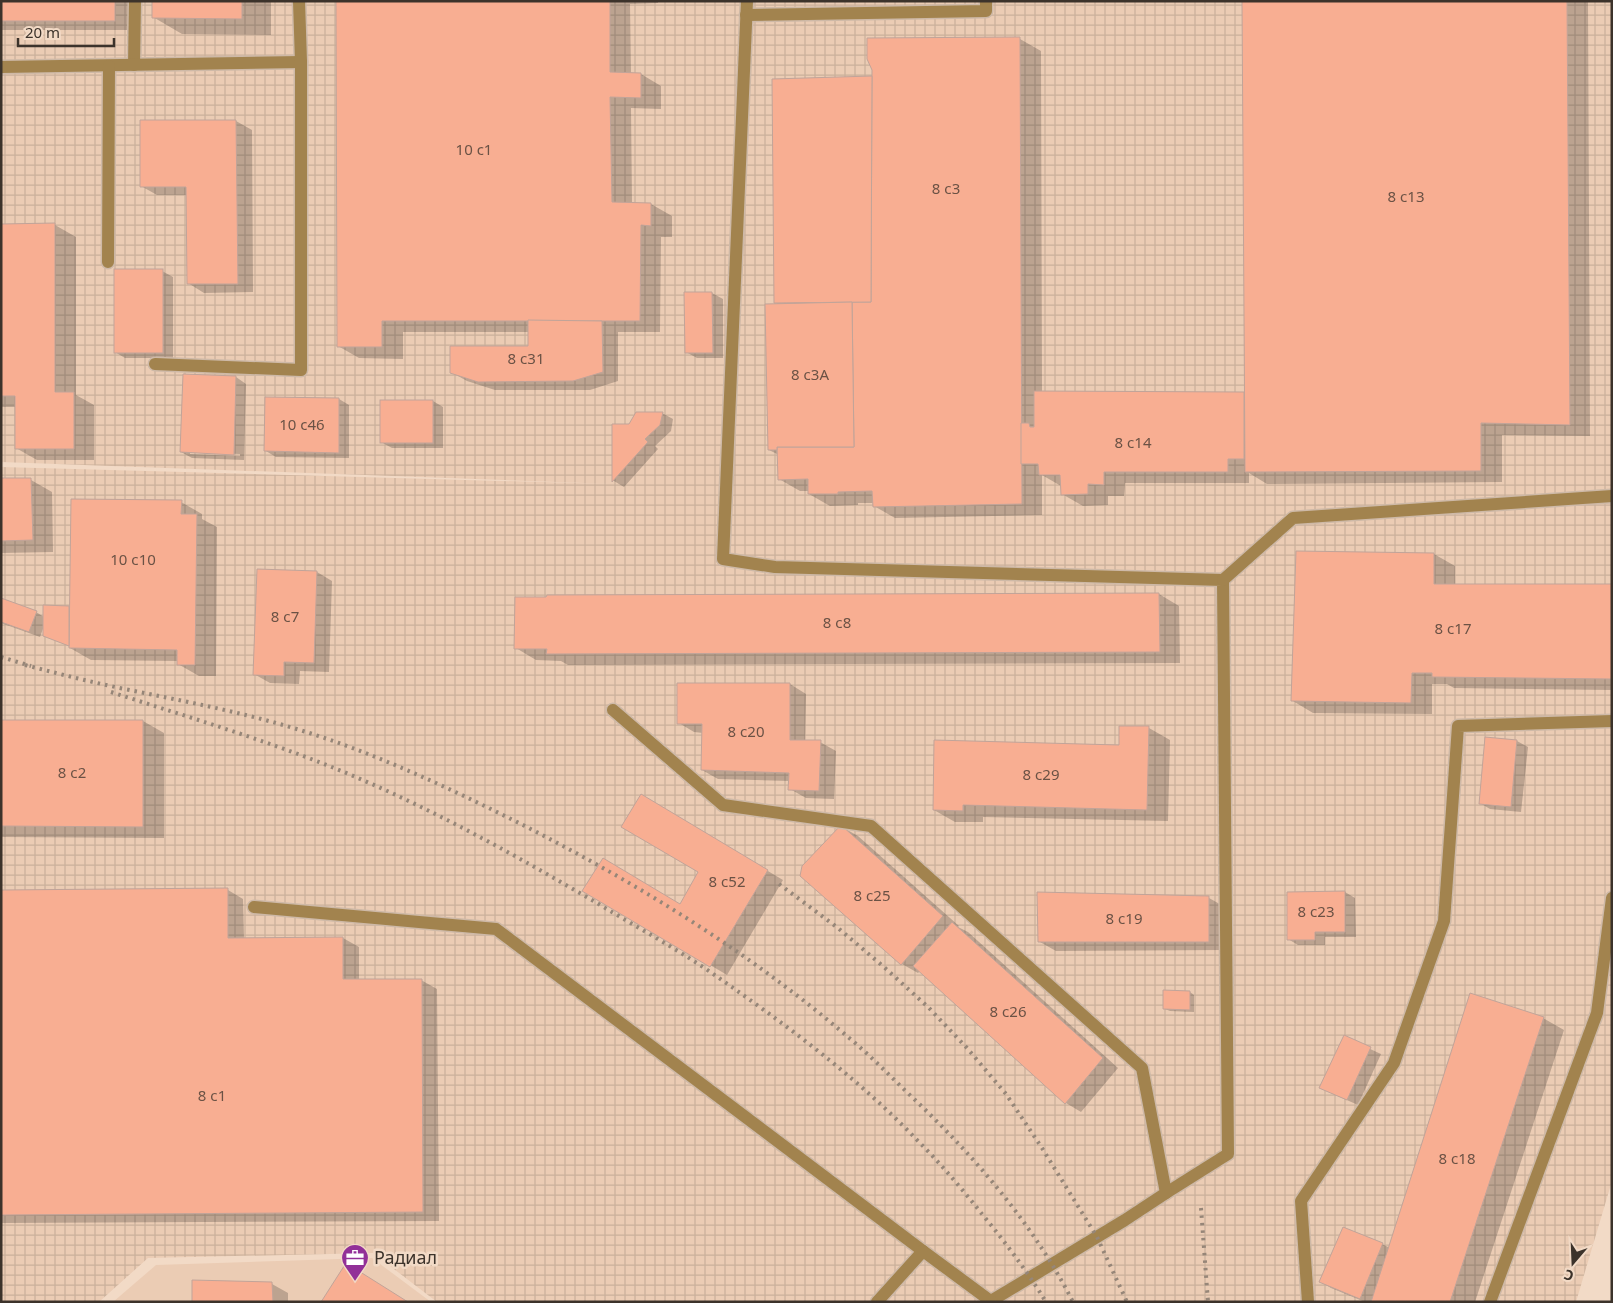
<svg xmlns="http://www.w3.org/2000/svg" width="1613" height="1303" font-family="'Noto Sans',sans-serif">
  <defs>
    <pattern id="industrial-grid" width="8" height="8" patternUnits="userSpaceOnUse" patternTransform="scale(1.25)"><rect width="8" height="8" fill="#ebccb4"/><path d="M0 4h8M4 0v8" fill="none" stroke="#cab09b"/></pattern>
  </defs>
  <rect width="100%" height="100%" fill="#f2dac6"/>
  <!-- built -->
  <path fill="#ebccb4" d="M372,1258L431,1302H113L156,1265Z"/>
  <!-- industrial -->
  <path fill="url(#industrial-grid)" d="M1,1H1612V1181L1576,1302H437L373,1253L148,1258L99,1302H1V467L612,484L1,462Z"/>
  <!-- shadow -->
  <g fill="#0003" fill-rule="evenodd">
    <rect x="1" y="1" width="130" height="29"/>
    <path d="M153,1H271V35L182,34L153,17Z"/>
    <path d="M337,1H658V3L630,4L631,74H641L661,86V109L631,108L632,204H651L672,216V237H661L660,332H618V381L590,390H495L467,381L451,372L529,347V332H403V359L359,358L338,346Z"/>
    <path d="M1243,1H1588L1590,436L1502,435V482L1267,484L1249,473V483H1125L1124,496H1108V505L1083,506L1062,494L1061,486L1042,475V515L895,518L874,506V503H858V505L830,506L809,494V491H800L779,479V455L769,450L778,305L776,303L873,77L868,39H1020L1041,51L1042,392L1245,394Z"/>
    <path d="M141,121H236L252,130L253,292L204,293L188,283V195H157L141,186Z"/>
    <path d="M1,225H55L76,237V395L94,405V460H37L16,448V407H1Z"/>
    <path d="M162,271L173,277V358H125L115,352Z"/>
    <path d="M712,293L723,299V358H697L686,352V294Z"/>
    <path d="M236,377L246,384L244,460L192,458L181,452ZM190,452L240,454V456L190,454Z"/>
    <path d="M339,399L349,405V458L276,457L266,451Z"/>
    <path d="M433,401L443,407V448H392L381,442Z"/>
    <path d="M662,413L673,419L671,431L655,446L658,449L624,487L614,481L613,425H629Z"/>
    <path d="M1,479L31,480L52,492L53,552L1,553Z"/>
    <path d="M181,502L202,514V519L217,527L216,676H199L178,664V661L91,660L70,648V646L44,636V626L40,637L1,623V600L36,612L44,617L69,607L71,609Z"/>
    <path d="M1297,553L1434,554L1455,566V585L1612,586V690L1454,688L1447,684H1432V714L1313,713L1293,701Z"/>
    <path d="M317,572L332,581L329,672L300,671L299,684L270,683L254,674Z"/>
    <path d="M1159,594L1179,606L1180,663L568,665L561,661L536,660L516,648Z"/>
    <path d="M790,684L806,694L805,741L820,742L836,751L834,799L806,798L790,789V781L718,779L702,770L703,733L694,732L679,723Z"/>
    <path d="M1,721H143L164,733V838L1,837Z"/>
    <path d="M1149,728L1170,740L1168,821L983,817V822H955L934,810L1120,746Z"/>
    <path d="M1486,739L1517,741L1528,747L1521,812L1490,809L1480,803Z"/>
    <path d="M641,796L783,880L727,975L584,890L680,905L700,872Z"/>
    <path d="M842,827L858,836L959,926L958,927L968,932L1118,1068L1081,1112L1066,1103L920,971L918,973L902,964L801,875Z"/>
    <path d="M228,890L243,899L244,939L343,938L359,947V980H421L437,989L439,1221L1,1223V891Z"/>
    <path d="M1345,892L1355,898L1356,937H1325V945H1298L1288,939Z"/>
    <path d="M1209,898L1225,907V950L1056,951L1040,942Z"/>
    <path d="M1190,992L1194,995V1012L1170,1011L1165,1009Z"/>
    <path d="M1543,1018L1564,1030L1475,1302H1365L1331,1288L1321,1282L1382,1244L1390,1248Z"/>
    <path d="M1344,1037L1381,1054L1358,1105L1331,1093Z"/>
    <path d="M272,1284L288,1293V1302H194Z"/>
  </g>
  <!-- building -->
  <g fill="#f8ae92" stroke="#c1a499">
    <rect x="1" y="1" width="114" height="20"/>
    <path d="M152,1H242V19L152,18Z"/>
    <path d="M336,1H610V72L641,73V98L610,97L612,202L651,203V226L641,225L640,321H382V347H337Z"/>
    <path d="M1242,1H1567L1570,425L1481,423V471L1245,472Z"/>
    <path d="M1020,37L1022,504L873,507L872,491L838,492V494H808V479L778,480L777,447H854L852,302H871L872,70L867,59V38Z"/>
    <path d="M872,76L871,302L774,303L772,79Z"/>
    <path d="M140,120H236L238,284H187L186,187H140Z"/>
    <path d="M55,223V392H74V449H15V396H1V224Z"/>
    <rect x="114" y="269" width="49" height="84"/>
    <path d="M684,292H712L713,353H685Z"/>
    <path d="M852,302L854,447H777V450H768L765,304Z"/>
    <path d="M528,320L602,321L603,372L573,381L478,382L450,373V346H528Z"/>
    <path d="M183,374L236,376L234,455L180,452Z"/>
    <path d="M1034,391L1244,392V459H1228V472H1104V485L1088,484V494L1061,495L1060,475H1039L1038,464H1021V423H1029L1030,427H1034Z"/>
    <path d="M265,397L339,398V453L264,451Z"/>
    <rect x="380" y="400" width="53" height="43"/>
    <path d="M636,412H663L660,425L645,439L648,442L612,482V424H629Z"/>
    <path d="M1,478H31L33,540L1,541Z"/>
    <path d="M71,499L182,500L181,514H197L195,665H177V650L69,648Z"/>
    <path d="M1296,551L1434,553V584H1612V679L1432,677V673H1412L1411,703L1291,701Z"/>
    <path d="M257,569L317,571L314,663L284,662V676L253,675Z"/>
    <path d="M1159,593L1160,652L546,654L547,649H514L515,597H546L547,595Z"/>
    <path d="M1,598L37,611L29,632L1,622Z"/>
    <path d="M43,605L69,606V646L43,636Z"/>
    <path d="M677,683H790V740H821L819,791L788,790L789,773L701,770L702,724H677Z"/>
    <path d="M1,720H143V827L1,826Z"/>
    <path d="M1119,726H1149L1147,810L963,805V811L933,810L934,740L1119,745Z"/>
    <path d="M1485,737L1517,740L1511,807L1479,804Z"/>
    <path d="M641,794L768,870L710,967L582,891L603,858L680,904L698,872L621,827Z"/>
    <path d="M841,825L943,916L901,965L800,876L802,866Z"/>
    <path d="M228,888V938L343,937V979H422L423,1212L1,1215V890Z"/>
    <path d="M1345,891V932H1315V940H1287V892Z"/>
    <path d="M1037,892L1209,896V942H1038Z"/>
    <path d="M952,922L1103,1058L1065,1104L913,966Z"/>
    <path d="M1163,990L1190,991V1010L1163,1009Z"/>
    <path d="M1470,993L1544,1017L1450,1302H1371Z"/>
    <path d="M1344,1035L1371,1047L1347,1100L1319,1088Z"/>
    <path d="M1343,1227L1383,1243L1360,1299L1319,1282Z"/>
    <path d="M346,1263L408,1302H321Z"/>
    <path d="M192,1280L272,1282L273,1302H192Z"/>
  </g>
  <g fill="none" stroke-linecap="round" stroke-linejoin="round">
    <defs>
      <g id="minor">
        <path d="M747,1L723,559L775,567L1223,580L1228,1154L1166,1193"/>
        <path d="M746,15L986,11V1"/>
        <path d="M134,65L135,1"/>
        <path d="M1,67L301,62"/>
        <path d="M108,262L109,66"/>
        <path d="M155,364L301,370V62L299,1"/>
        <path d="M1223,580L1293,518L1612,496"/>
        <path d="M613,710L723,805L871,826L1142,1068L1166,1193L1125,1220L991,1301"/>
        <path d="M254,907L496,929L923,1251"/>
        <path d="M877,1302L923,1251L992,1302"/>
        <path d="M1308,1302L1301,1201L1394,1063L1444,921L1458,726L1612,721"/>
        <path d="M1490,1302L1597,1013L1612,898"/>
      </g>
    </defs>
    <!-- minor casing -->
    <use href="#minor" stroke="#ceb9a7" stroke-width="15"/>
    <!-- minor -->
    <use href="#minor" stroke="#a2834e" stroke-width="12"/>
    <!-- rail -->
    <g stroke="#968678" stroke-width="4" stroke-dasharray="2.5 5" stroke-linecap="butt">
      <path d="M1,657L31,666"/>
      <path d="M25,665C60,674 94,683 130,690C188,702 246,713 303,731C377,754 449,788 519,823C635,882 749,952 848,1037C871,1056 891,1077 913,1098C975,1157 1034,1225 1073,1302"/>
      <path d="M111,692C197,720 283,745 365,781C445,816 522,859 597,903C638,928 681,951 719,978C789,1027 859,1079 918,1141C941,1164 962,1189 982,1214C1005,1242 1027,1271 1046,1302"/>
      <path d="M779,884L838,928L884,967L928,1007L967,1048L1006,1094L1042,1148L1097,1237L1127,1302"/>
      <path d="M1201,1208L1208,1302"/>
    </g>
  </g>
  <!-- icons -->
  <defs>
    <symbol id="office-pin" viewBox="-11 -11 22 30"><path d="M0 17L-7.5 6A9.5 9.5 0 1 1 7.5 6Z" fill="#923098" stroke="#f2dac6"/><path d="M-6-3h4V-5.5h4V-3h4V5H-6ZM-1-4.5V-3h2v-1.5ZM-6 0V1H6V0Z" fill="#fff"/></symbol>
  </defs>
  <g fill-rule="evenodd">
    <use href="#office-pin" x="339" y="1242" width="32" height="43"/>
  </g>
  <g text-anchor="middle" stroke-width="5" stroke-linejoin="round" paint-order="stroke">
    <!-- number labels -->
    <g font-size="15" fill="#6b5245">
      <text x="474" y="155">10 c1</text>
      <text x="946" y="194">8 с3</text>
      <text x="1406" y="202">8 с13</text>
      <text x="526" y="364">8 с31</text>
      <text x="810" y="380">8 с3А</text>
      <text x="302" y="430">10 c46</text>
      <text x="1133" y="448">8 с14</text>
      <text x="133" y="565">10 с10</text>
      <text x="285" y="622">8 с7</text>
      <text x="837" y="628">8 с8</text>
      <text x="1453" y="634">8 с17</text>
      <text x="746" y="737">8 с20</text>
      <text x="72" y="778">8 с2</text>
      <text x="1041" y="780">8 с29</text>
      <text x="727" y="887">8 с52</text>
      <text x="872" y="901">8 с25</text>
      <text x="1316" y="917">8 с23</text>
      <text x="1124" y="924">8 с19</text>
      <text x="1008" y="1017">8 с26</text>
      <text x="212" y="1101">8 с1</text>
      <text x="1457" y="1164">8 с18</text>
    </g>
    <!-- poi labels -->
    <g font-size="18" fill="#3c332b" stroke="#f2dac6" text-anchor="start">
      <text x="374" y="1264">Радиал</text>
    </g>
  </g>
  <!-- border -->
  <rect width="1613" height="1303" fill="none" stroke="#3c332b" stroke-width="5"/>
  <!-- north arrow -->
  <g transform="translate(1573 1263) rotate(199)" stroke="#f2dac6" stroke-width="4" paint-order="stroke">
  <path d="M0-4L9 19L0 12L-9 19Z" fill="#3c332b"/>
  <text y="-8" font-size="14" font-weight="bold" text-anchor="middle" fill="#3c332b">С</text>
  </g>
  <!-- scale -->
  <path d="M18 38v8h96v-8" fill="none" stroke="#3c332b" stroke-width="2.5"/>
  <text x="25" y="38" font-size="15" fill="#3c332b" stroke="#f2dac6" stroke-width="4" paint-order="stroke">20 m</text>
</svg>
